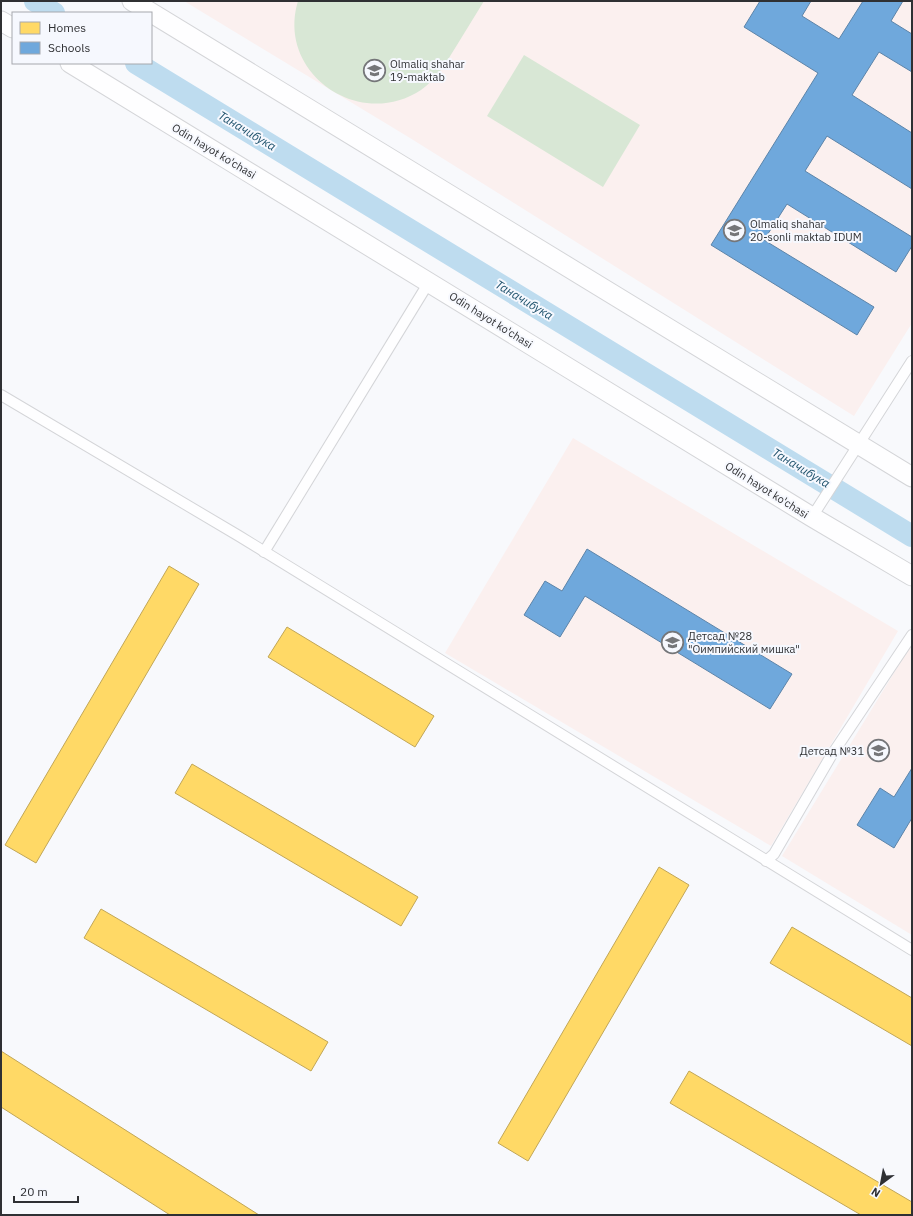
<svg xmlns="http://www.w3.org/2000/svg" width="913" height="1216" font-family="'IBM Plex Sans',sans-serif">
  <rect width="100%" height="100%" fill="#f8f9fc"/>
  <!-- education -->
  <g fill="#fbf0ef">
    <path d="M184,1H912V323L854,416L410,138Z"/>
    <path d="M573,438L898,631L771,846L445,653Z"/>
    <path d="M911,645H912V935L782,856Z"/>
  </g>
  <!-- green -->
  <g fill="#d8e7d5">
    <path d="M298,1H484C475,16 466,30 457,45C447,61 437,79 421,90C359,131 276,73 298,1Z"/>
    <path d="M524,55L640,125L603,187L487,116Z"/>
  </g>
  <!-- homes -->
  <g fill="#ffd966" stroke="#c1a657">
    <path d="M169,566L199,584L36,863L5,845Z"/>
    <path d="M287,627L434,716L415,747L268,657Z"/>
    <path d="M192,764L418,897L401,926L175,793Z"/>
    <path d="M659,867L689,885L528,1161L498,1143Z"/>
    <path d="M101,909L328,1042L311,1071L84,938Z"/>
    <path d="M792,927L912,998V1046L770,963Z"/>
    <path d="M1,1051L259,1215H170L1,1107Z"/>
    <path d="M689,1071L912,1202V1215H861L670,1103Z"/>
  </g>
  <!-- schools -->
  <g fill="#6fa8dc" stroke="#5c84a9">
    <path d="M760,1H811L802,16L839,39L863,1H903L891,21L912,34V72L879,52L852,95L912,133V189L827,136L805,171L912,237V246L896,272L787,204L764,240L874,307L857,335L711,245L818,73L744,27Z"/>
    <path d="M587,549L792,674L770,709L585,596L560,637L524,615L545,581L562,591Z"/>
    <path d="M912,768V818L894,848L857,825L880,788L894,797Z"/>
  </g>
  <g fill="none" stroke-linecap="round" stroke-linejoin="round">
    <!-- canal -->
    <g stroke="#bedcef" stroke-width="22">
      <path d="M35,1L54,13"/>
      <path d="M136,63L912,536"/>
    </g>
    <defs>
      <g id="lane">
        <path d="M1,395L239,536L912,950"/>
        <path d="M812,517L912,361"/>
        <path d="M264,552L429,282"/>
        <path d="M766,861L774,854L831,756L912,635"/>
      </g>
      <g id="street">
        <path d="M132,1L912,477"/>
        <path d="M1,21L13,28"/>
        <path d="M70,63L812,517L912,576"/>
      </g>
    </defs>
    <!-- lane casing -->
    <use href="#lane" stroke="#d4d5d8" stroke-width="12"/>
    <!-- street casing -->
    <use href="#street" stroke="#d4d5d8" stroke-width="21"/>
    <!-- lane -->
    <use href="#lane" stroke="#fefeff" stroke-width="10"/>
    <!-- street -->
    <use href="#street" stroke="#fefeff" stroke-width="19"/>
  </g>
  <!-- icons -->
  <defs>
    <symbol id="school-ring" viewBox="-11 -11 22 22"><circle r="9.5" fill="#f6f8fe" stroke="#757679" stroke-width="1.5"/><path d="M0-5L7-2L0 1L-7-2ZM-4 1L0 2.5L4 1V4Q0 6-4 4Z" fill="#757679"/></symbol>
  </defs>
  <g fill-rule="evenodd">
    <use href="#school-ring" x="362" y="58" width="25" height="25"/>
    <use href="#school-ring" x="722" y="218" width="25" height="25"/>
    <use href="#school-ring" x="660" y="630" width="25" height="25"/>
    <use href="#school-ring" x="866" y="738" width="25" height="25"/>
  </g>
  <g text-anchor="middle" stroke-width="4" stroke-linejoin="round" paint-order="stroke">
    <!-- poi labels -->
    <g font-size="11" fill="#2f3033" stroke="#f6f8fe" text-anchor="start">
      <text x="390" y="68">Olmaliq shahar<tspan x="390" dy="13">19-maktab</tspan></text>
      <text x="750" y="228">Olmaliq shahar<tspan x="750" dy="13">20-sonli maktab IDUM</tspan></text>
      <text x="688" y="640">Детсад №28<tspan x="688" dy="13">"Оимпийский мишка"</tspan></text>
      <text x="864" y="755" text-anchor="end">Детсад №31</text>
    </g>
    <!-- street labels -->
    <g font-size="11" fill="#2f3033" stroke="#f6f8fe">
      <text transform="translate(214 151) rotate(31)" y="4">Odin hayot ko'chasi</text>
      <text transform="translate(491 320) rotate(32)" y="4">Odin hayot ko'chasi</text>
      <text transform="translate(767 490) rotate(32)" y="4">Odin hayot ko'chasi</text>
    </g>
    <!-- water labels -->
    <g font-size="12" font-style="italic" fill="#1b4f6a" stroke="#f6f8fe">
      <text transform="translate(247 131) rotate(31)" y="4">Таначибука</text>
      <text transform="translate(524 300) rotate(31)" y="4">Таначибука</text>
      <text transform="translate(801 468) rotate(31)" y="4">Таначибука</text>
    </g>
  </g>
  <!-- border -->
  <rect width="913" height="1216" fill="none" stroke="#2f3033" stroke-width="4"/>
  <!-- legend -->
  <rect x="12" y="12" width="140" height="52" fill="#f6f8fe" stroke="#a6a8ad"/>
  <rect x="20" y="22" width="20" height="12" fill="#ffd966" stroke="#a6a8ad"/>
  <text x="48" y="32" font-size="12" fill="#2f3033">Homes</text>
  <rect x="20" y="42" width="20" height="12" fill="#6fa8dc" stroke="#a6a8ad"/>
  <text x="48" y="52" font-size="12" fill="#2f3033">Schools</text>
  <!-- north arrow -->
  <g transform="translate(881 1184) rotate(212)" stroke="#f6f8fe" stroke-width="3" paint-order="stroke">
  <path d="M0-3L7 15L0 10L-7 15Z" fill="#2f3033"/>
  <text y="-6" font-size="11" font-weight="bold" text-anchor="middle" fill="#2f3033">N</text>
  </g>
  <!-- scale -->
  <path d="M14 1196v6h64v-6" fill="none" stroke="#2f3033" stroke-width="2"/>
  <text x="20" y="1196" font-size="12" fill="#2f3033" stroke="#f6f8fe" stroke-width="3" paint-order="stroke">20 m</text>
</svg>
